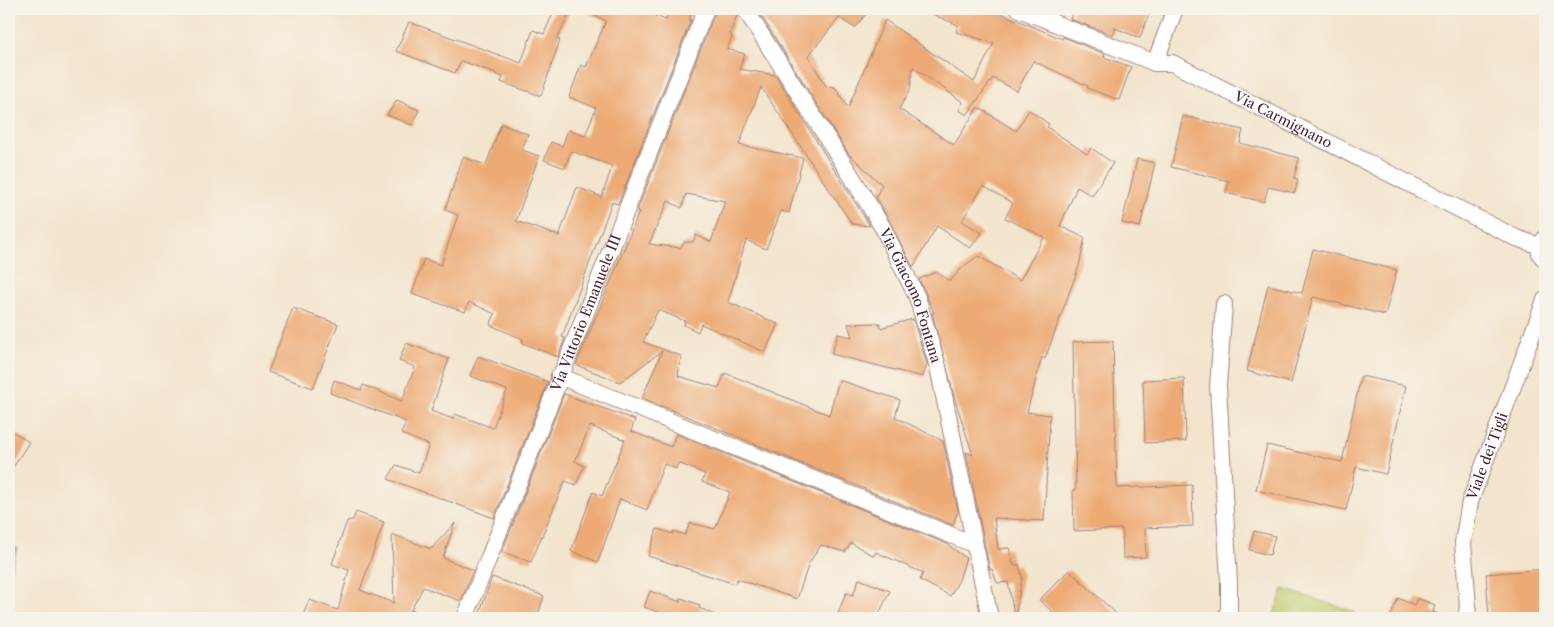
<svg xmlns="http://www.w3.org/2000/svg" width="1554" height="627" font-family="'Libre Caslon Text',serif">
  <rect width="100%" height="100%" fill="#f7f3e8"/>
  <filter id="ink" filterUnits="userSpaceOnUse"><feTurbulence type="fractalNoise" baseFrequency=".02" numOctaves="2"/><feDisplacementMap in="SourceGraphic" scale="10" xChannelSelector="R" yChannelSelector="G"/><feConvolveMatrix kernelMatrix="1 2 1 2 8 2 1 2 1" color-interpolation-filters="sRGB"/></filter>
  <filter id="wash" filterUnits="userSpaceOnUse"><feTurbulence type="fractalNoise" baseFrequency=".0096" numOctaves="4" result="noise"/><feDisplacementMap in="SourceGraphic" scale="20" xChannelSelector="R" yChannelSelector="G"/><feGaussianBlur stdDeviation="1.12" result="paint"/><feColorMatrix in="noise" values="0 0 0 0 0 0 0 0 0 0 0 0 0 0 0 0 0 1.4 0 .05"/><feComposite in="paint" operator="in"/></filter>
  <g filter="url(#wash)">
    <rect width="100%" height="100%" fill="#f3e5cd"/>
    <!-- green -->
    <path fill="#becc6e" stroke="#84764c" d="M1283,589L1355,612L1354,618H1273Z"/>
    <!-- water -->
    <path fill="#52b2d1" stroke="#4e687e" d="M9,546L17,548L9,576Z"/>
    <g id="blocks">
      <!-- building -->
      <g fill="#edaa74" fill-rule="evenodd">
        <path d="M555,9H571L557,39L560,40L541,96L501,82L503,77L495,74L496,73L461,61L455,73L396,51L409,22L521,63L533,30L544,34Z"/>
        <path d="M580,9H637L666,20L669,9H692L689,21L691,20L618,204L612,202L562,337L565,338L558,357L522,343L523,339L490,325L495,314L469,302L465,312L412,294L424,259L441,265L458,215L445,210L463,157L486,165L501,124L528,134L522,150L539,156L516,221L559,236L577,187L602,197L612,166L571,151L565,168L544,160L551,142L562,146L568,130L585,136L596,108L569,97L581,65L586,67L606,21Z"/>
        <path d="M735,9L737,15L730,33L732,37L727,49L745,54L739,69L775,75L870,226L852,224L761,87L739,145L803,158L789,213L781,211L766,249L746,240L728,302L778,324L765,352L701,324L698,332L684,325L685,321L658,310L643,342L681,356L678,376L719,388L725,373L829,415L839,380L900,400L895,417L943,441L958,511L953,525L642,398L662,351L620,382L576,365L628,239L639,212L637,211L715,13ZM686,194L725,201L711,242L696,235L693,242H685L680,248L649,244L668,201L682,208Z"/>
        <path d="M757,9H870L855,28L839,18L808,56L826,86L835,87L848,108L885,20L974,82L994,43L956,32L958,25L920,9H991L1062,39L1063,37L1105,54L1104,57L1131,67L1119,100L1087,88L1088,86L1033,61L1017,91L993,78L967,115L959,110L963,102L913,67L910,90L899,109L954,145L978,107L1016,131L1029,110L1049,124L1047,127L1087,154L1091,148L1113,163L1092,196L1077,187L1060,226L1085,238L1079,266L1045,359L1042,357L1027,412L1050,415L1044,521L994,518L998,549L1009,548L1014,566L1019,564L1022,577L1016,614H1014L1008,582L997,583L992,569L990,570L966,452L973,455L956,403L932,313H934L919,279L936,272L950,281L964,266L978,256L1020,280L1044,237L1005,218L1013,203L983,186L962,221L982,233L970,248L937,226L913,267L876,196L882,185L848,153Z"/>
        <path d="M1074,9H1151L1140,38L1115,28L1113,35L1070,19Z"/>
        <path d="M397,100L419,110L412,125L387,115Z"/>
        <path d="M1183,116L1243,130L1240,143L1299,158L1294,178L1298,179L1295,193L1268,187L1264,202L1226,193L1229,181L1171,167Z"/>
        <path d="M1137,159L1155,163L1140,227L1122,223Z"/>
        <path d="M1313,249L1397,270L1385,315L1313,297L1291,383L1247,371L1268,285L1302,293Z"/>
        <path d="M293,308L338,324L313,388L268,372Z"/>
        <path d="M913,319L927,364L923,377L831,354L838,334L852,337L848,324L880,323V328Z"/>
        <path d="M1113,341L1117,488L1192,485L1193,526L1145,528L1146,557L1123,558L1122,529L1074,531L1073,490H1076L1073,342Z"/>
        <path d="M406,343L449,359L431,411L453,419L455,414L493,428L507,390L470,376L478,356L548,382L494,518L388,479L396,465L419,473L429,445L401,434L406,422L330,393L334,380L361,390L363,385L402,401L415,367L399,361Z"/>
        <path d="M1361,376L1406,386L1386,474L1356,467L1346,510L1256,490L1267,445L1342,462Z"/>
        <path d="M1184,378L1186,441L1145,443L1143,380Z"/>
        <path d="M564,394L635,420L631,431L671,447L676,434L947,544L966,558L959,580L950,596L920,580L923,573L876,552L874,556L851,543L845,552L821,545L809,563L797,599L737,579L735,584L648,556L657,529L673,534V531L685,535L690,523L715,529L730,492L702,482L705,474L678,463L676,469L664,464L647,510L620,499L598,562L571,551L593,492L602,496L625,440L590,426L575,461L584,466L576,485L565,481L531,562L502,552Z"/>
        <path d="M9,429L29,442L9,474Z"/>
        <path d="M356,512L384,522L360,590L394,603L392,534L431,549L455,523L443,558L473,570L461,601L423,587L411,610L429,618H302L309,600L338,610L349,570L332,564L347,521L353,520Z"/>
        <path d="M1254,531L1275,536L1270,555L1249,550Z"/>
        <path d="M1545,569V618H1489L1486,574Z"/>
        <path d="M1069,570L1121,618H1060L1039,600Z"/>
        <path d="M492,577L544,596L537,618H478Z"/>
        <path d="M859,579L890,591L877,618H850L838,613L846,593L853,595Z"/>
        <path d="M650,591L681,602V598L700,605L699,608L721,618H674L644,607Z"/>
        <path d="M1398,598L1414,605L1417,598L1435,605L1433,612L1446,618H1390Z"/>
      </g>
    </g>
  </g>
  <g filter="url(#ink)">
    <use href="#blocks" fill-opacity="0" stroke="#9e827c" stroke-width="1"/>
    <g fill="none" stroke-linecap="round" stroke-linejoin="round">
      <defs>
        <g id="street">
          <path id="s1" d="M745,9L852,177L883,228L917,297L938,367L990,618"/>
          <path id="s2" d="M1019,9L1155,63H1172L1516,238L1540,246"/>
          <path d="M1155,63L1175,9"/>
          <path d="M1545,238L1540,246V254L1545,260"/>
          <path d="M1224,304L1218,386L1229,582V609L1226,618"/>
          <path d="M559,376L973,544"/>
          <path id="s3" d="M465,618L706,9"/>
          <path id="s4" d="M1466,618L1468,607L1463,543L1470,502L1545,300"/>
        </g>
      </defs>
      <!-- street casing -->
      <use href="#street" stroke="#9e827c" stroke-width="18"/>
      <!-- street -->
      <use href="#street" stroke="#fff" stroke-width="16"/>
    </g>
  </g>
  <g text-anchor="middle" stroke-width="5" stroke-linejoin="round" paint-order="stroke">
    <!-- street labels -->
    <g font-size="14" fill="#4a1f2b" stroke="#f7f3e8">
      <text dy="5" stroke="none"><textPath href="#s2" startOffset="288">Via Carmignano</textPath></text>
      <text dy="5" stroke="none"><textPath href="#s1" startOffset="332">Via Giacomo Fontana</textPath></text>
      <text dy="5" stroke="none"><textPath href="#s3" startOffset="328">Via Vittorio Emanuele III</textPath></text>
      <text dy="5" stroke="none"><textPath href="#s4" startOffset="166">Viale dei Tigli</textPath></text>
    </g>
  </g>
  <!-- margin -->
  <rect width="1554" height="627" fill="none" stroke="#f7f3e8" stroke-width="30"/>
</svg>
